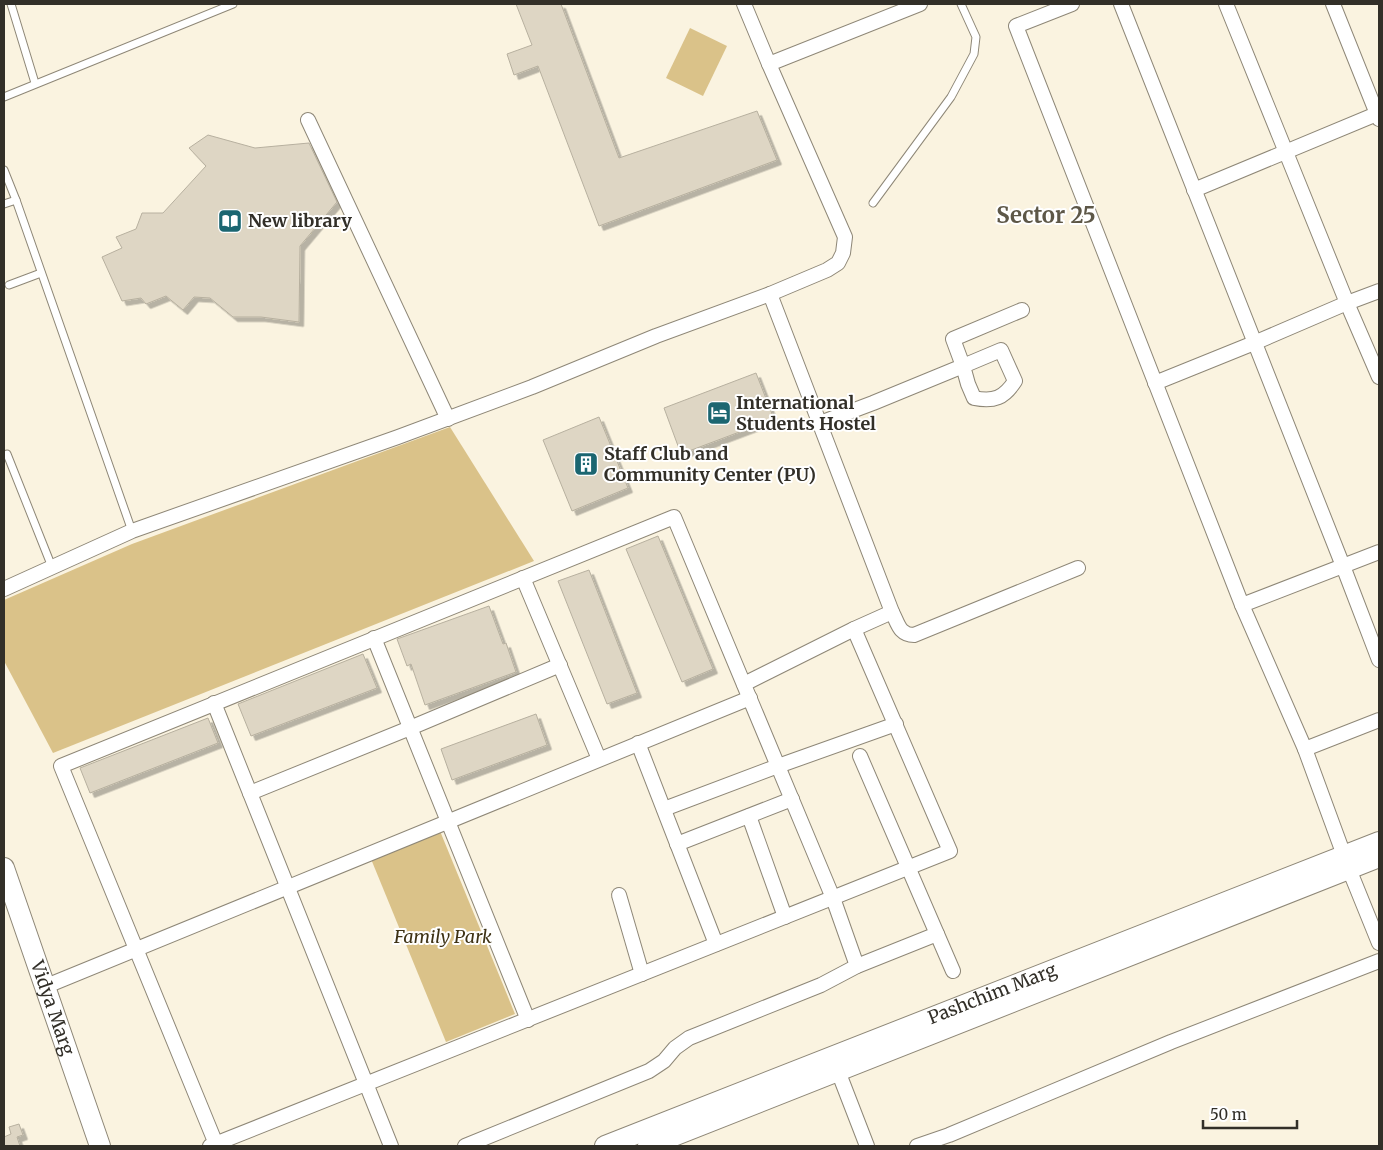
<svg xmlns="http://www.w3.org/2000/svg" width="1383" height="1150" font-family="Merriweather,serif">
  <defs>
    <filter id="shadow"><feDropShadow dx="4.5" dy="4.5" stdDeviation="0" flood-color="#0004"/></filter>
  </defs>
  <rect width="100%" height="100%" fill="#faf3e0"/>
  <!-- green -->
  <g fill="#dac289">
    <path d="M690,28L727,46L703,96L666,78Z"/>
    <path d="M450,427L534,561L53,753L4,661V600L132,544Z"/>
    <path d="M440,831L515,1014L446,1042L371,859Z"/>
  </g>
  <!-- building -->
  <g fill="#ded6c4" stroke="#b7b09f" filter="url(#shadow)">
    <path d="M516,4H561L619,158L757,111L777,160L599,226L538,66L514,75L507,54L532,45Z"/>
    <path d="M208,135L255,148L309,143L337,202L300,246L299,322L261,317H233L210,298L194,297L183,310L166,296L146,304L141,298L122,301L102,257L122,248L116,237L136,229L142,213H163L206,166L189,148Z"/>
    <path d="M756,373L774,419L681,454L664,408Z"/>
    <path d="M599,417L628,488L572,511L543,440Z"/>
    <path d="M658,536L713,669L682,682L626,549Z"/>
    <path d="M589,570L637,693L607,704L558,581Z"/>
    <path d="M489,606L503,644L506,643L516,672L425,705L411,664L407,666L397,639Z"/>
    <path d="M363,654L377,688L251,736L238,704Z"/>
    <path d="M536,714L547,745L452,780L441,749Z"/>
    <path d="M208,718L218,743L90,793L80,768Z"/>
    <path d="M19,1124L23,1135L17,1137L20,1146H4V1137L11,1134L9,1127Z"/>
  </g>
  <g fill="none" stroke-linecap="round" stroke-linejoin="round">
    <defs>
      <g id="service">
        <path d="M11,4L35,83"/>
        <path d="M4,97L233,4"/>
        <path d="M4,170L16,200L132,531"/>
        <path d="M873,203L951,97L974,54L976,37L961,4"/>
        <path d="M4,204L16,200"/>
        <path d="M9,285L41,273"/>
        <path d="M7,454L52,567"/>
      </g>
      <g id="minor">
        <path d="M744,4L769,64L920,4"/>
        <path d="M1072,4L1016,26L1242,605L1305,749L1349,869L1379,943"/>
        <path d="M1121,4L1343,566L1379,660"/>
        <path d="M1226,4L1347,303L1379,377"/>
        <path d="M1333,4L1379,119"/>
        <path d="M308,120L448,419"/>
        <path d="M1194,190L1379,113"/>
        <path d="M1001,350L1015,381C1004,398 994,402 974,398L968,384L963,366Z"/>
        <path d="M1155,383L1254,343L1347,303L1379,291"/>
        <path d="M820,423L873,403L963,366L953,339L1022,310"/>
        <path d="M523,578L599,759"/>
        <path d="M4,589L132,531L398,437L532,387L656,336L770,294L827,270L838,263L843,253L845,237L769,64"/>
        <path d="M1242,605L1379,552"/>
        <path d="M892,612C898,623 899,635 914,635L1078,568"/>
        <path d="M374,638L528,1020"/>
        <path d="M744,684L854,629L892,612L770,294"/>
        <path d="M214,703L391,1146"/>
        <path d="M638,743L716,944"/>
        <path d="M1305,749L1379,720"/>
        <path d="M860,756L953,971"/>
        <path d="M250,793L410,728L560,665"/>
        <path d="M664,809L778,766L896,724"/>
        <path d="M749,816L785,917"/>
        <path d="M677,844L792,799"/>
        <path d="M619,895L642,974"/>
        <path d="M44,987L750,698"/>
        <path d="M838,1071L867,1146"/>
        <path d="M216,1144L61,766L674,517L833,898L857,966"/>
        <path d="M210,1146L950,851L854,629"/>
        <path d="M465,1146L649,1071L664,1061L675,1048L689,1038L821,985L857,966L937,934"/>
        <path d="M917,1146L949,1135L1171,1042L1379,961"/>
      </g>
      <g id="secondary">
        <path id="s1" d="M4,868L100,1146"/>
        <path id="s2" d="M605,1146L1379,842"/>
        <path d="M648,1146L1379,857"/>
      </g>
    </defs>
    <!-- service casing -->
    <use href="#service" stroke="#8e8777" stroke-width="9"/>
    <!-- minor casing -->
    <use href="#minor" stroke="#8e8777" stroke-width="16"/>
    <!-- secondary casing -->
    <use href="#secondary" stroke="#8e8777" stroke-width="22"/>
    <!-- service -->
    <use href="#service" stroke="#fff" stroke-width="7"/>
    <!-- minor -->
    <use href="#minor" stroke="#fff" stroke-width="14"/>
    <!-- secondary -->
    <use href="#secondary" stroke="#fff" stroke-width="20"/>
  </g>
  <!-- icons -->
  <defs>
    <symbol id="library-square" viewBox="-11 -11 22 22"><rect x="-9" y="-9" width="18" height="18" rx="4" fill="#1b6671" stroke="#fff"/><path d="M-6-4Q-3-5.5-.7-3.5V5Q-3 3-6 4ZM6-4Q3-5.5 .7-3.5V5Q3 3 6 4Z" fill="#fff"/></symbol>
    <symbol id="hotel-square" viewBox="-11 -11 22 22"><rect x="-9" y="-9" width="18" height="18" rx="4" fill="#1b6671" stroke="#fff"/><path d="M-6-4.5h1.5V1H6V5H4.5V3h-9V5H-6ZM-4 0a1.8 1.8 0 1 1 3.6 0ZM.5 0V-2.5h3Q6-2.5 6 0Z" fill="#fff"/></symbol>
    <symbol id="building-square" viewBox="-11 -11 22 22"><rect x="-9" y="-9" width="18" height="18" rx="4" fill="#1b6671" stroke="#fff"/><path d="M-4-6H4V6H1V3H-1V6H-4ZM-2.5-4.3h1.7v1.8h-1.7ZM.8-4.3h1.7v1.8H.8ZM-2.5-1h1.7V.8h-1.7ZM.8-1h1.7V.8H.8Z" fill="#fff"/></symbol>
  </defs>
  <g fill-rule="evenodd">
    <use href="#library-square" x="216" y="207" width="28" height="28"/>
    <use href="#hotel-square" x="705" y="399" width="28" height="28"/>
    <use href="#building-square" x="572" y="450" width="28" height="28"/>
  </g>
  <g text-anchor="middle" stroke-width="4" stroke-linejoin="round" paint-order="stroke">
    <!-- poi labels -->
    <g font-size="18" font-weight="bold" fill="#322f28" stroke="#fff" text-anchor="start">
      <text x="248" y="227">New library</text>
      <text x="736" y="409">International<tspan x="736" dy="21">Students Hostel</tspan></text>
      <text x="604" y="460">Staff Club and<tspan x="604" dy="21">Community Center (PU)</tspan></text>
    </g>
    <!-- park labels -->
    <g font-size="18" font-style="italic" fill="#3e3214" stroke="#fff">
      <text x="443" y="943">Family Park</text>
    </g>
    <!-- street labels -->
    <g font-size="18" fill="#322f28" stroke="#fff">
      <text dy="6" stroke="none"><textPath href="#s2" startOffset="416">Pashchim Marg</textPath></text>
      <text dy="6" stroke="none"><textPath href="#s1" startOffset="148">Vidya Marg</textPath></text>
    </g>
    <!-- district labels -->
    <g font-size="22" font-weight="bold" fill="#5d5747" stroke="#fff">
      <text x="1046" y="223">Sector 25</text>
    </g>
  </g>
  <!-- border -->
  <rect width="1383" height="1150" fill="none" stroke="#322f28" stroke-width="10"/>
  <!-- scale -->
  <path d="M1203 1120v8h94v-8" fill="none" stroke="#322f28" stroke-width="2.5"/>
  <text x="1210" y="1120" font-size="15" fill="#322f28" stroke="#ffffff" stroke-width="4" paint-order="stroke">50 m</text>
</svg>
